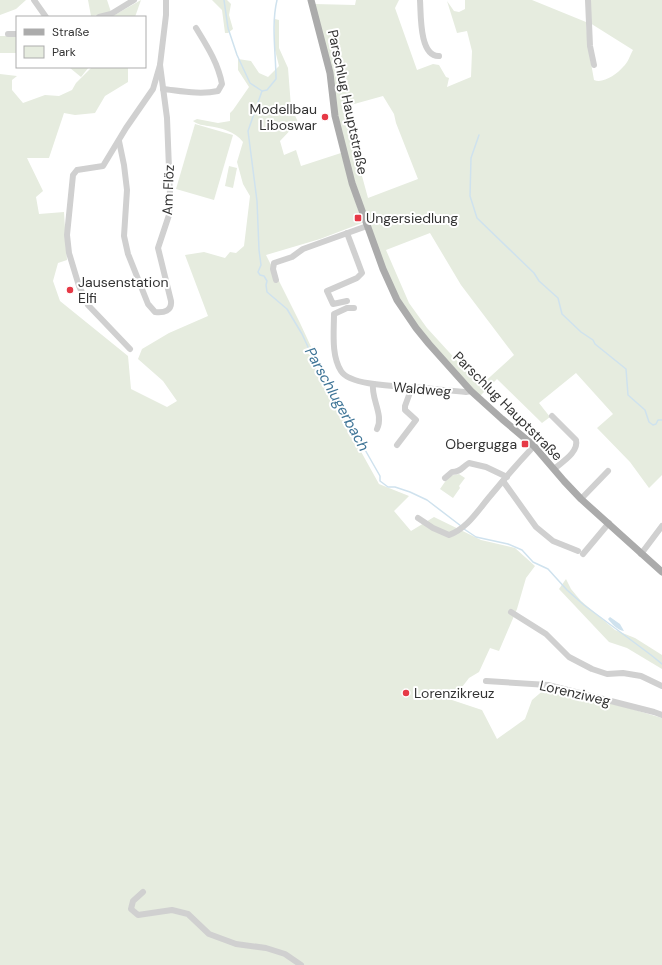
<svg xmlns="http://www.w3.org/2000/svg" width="662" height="965" font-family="'DM Sans',sans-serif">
  <rect width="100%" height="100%" fill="#fff"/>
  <!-- green -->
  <g fill="#e6ecdf" fill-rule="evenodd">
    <path d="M0,0H26L16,9L0,15Z"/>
    <path d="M88,0H107L111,12L100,15L91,16Z"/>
    <path d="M141,0L135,17H111Z"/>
    <path d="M212,0H227L231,4L229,15L233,29L228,33H225L222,10Z"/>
    <path d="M356,0H399L395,8L417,70L433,64L439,65L446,77L449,78L447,87L471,77L472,51L467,31L457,33L447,1L454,11L459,12L465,9V0H532L586,22L588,46L594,80C603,84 617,74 623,67C628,63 630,55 633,50L590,23L589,0H662V475L649,488L630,462L597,428L613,414L576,373L539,403L550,417L542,423L497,379L480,396L429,342L401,304L378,252L347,157L314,4L355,5ZM383,96L394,114L396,123L418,179L368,198L344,110L347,106ZM430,233L461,285L514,355L480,386L427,328L409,303L386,250Z"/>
    <path d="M275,19L279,20V48L288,68L291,107L298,122L280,141L284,155L296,150L301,166L341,153L362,223L320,239L266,255L300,323L354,439L379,484L409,496L394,511L411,531L434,517L481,540L515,548L535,566L526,578L517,609L499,651L490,648L479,672L469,678L452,700L482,710L497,739L525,719L532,700L546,688L598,699L662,718V965H0V74L17,76L12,80V90L23,103L45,95L59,96L72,90L76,83L92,67H128V82L105,96L95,113L75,115L64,113L49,158H27L43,191L36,197L39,214L64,212L67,260L58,263L53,281L60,301L128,356L131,389L167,407L177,401L163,381L138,359L142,349L169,333L208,316L185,255L204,252L225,258L230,252L236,253L244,246L250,196L243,184L237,162L243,142C235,131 221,128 208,126C203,125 198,125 193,121L197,119L218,123L230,121V113L233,110L249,87L238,70V59L251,61L259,73L268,77L279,66L274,46Z"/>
    <rect x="0" y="36" width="17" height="17"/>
    <path d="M71,67H89L81,77L70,68Z"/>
    <path d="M195,124L233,135L214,200L176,189Z"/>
    <path d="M229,166L237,168L233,188L225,186Z"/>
    <path d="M459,474L465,478L459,486L460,488L453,498L440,489L449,476Z"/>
    <path d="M566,579L571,589L581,601L615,630L635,638L662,655V669L627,648L609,642L559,589Z"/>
  </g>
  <!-- water -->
  <path fill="#cfe2ee" d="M610,617L620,624L624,631C617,630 612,624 608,619Z"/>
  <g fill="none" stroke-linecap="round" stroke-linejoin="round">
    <!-- stream -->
    <g stroke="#cfe2ee" stroke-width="1.5">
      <path d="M224,0L228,28L237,55L250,83L262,91"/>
      <path d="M277,0C271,25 276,54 276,79L267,90L262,91L248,131L257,201L259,250L261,265L258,272L260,275L264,276L267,281L266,285L267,292L287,309L302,334L316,364L380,476V481L388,487H395L410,492L427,500L461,526"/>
      <path d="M479,135L471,158L470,196L477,218L534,273L539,281L558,298L562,314L581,332L593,340L595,344L626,369L628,395L645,410L649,422L653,425L656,424L658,420H662"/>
      <path d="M464,529L476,537L508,544L522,550L533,562L548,569L567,590L584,605L651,655L662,664"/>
    </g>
    <!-- minor -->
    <g stroke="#d0d0d0" stroke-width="6">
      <path d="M34,0L46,17"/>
      <path d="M420,0C421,13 419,57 439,56"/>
      <path d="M588,0L590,46L594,65"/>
      <path d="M99,17L111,14L134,0"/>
      <path d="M8,34H17"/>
      <path d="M163,89C181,91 200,95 218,91L222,84C218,63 207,46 196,28"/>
      <path d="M119,141L124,165L127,190L124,236L128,254L148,304L155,312C164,313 172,311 171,301L158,248L169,215L170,194L167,118L160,65"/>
      <path d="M347,233L362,273L357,278L327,291L333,304L347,301"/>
      <path d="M276,280L273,269L274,263L292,257L303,249L367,226"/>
      <path d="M354,308H347L334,314C334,332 331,355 341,371C351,387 404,386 423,388C437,389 451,391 466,392L471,391"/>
      <path d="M130,349L88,305L79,286L69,253L67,235L73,175L77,170L103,166L126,128L153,89L160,65L166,15V0"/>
      <path d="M373,384C371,399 384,415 377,429"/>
      <path d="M552,416L576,440C579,452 562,462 554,469"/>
      <path d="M397,445L416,420L405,410V406L412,387"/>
      <path d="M445,478L452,472C461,472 462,467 469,463L486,467L507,477"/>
      <path d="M503,481L536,527L553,541L578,551"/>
      <path d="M581,499L608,471"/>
      <path d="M418,518L433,528L449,535C468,528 478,510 491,495C505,478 519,462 534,446"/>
      <path d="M583,554L609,523"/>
      <path d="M641,554L662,526"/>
      <path d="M511,612L546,634L569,657L592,669L607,674L623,673L641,676L662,686"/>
      <path d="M486,681L548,685L654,712L662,715"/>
      <path d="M143,892L133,901L131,909L138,915L172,910L188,914L209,934L236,944L266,948L285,954L301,965"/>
    </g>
    <!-- major -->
    <path stroke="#ababab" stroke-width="7" d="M311,0L330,73L335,116L352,183L383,269L397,300L416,328L429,344L471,391L502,419L534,446L564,481L581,499L662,572"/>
  </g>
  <!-- markers -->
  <g fill="#e63946" stroke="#fff" stroke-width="1.5">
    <circle cx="325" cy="117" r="4"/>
    <rect x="354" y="214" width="8" height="8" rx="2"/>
    <circle cx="70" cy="290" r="4"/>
    <rect x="521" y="440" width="8" height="8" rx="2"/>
    <circle cx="406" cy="693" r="4"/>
  </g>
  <g text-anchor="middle" stroke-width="4" stroke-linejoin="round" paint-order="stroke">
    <!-- street labels -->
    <g font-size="14" fill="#333" stroke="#fff">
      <text transform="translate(348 102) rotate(78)" y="5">Parschlug Hauptstraße</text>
      <text transform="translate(168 190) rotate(-88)" y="5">Am Flöz</text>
      <text transform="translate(422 389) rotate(5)" y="5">Waldweg</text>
      <text transform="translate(508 406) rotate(45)" y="5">Parschlug Hauptstraße</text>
      <text transform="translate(575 693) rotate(13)" y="5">Lorenziweg</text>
    </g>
    <!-- poi labels -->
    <g font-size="14" fill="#333" stroke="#fff" text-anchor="start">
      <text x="317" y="114" text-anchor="end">Modellbau<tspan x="317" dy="16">Liboswar</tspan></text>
      <text x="366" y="223">Ungersiedlung</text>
      <text x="78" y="287">Jausenstation<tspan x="78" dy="16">Elfi</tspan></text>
      <text x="517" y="449" text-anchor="end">Obergugga</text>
      <text x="414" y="698">Lorenzikreuz</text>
    </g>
    <!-- water labels -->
    <g font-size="15" font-style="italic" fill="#3f7597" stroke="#fff">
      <text transform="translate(337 399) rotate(61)" y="5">Parschlugerbach</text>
    </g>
  </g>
  <!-- legend -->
  <rect x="16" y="16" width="130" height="52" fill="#ffffff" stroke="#adadad"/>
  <rect x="24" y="29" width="20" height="6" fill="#ababab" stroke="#adadad"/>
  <text x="52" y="36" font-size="12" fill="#333333">Straße</text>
  <rect x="24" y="46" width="20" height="12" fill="#e6ecdf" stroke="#adadad"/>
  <text x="52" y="56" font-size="12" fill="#333333">Park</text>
</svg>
